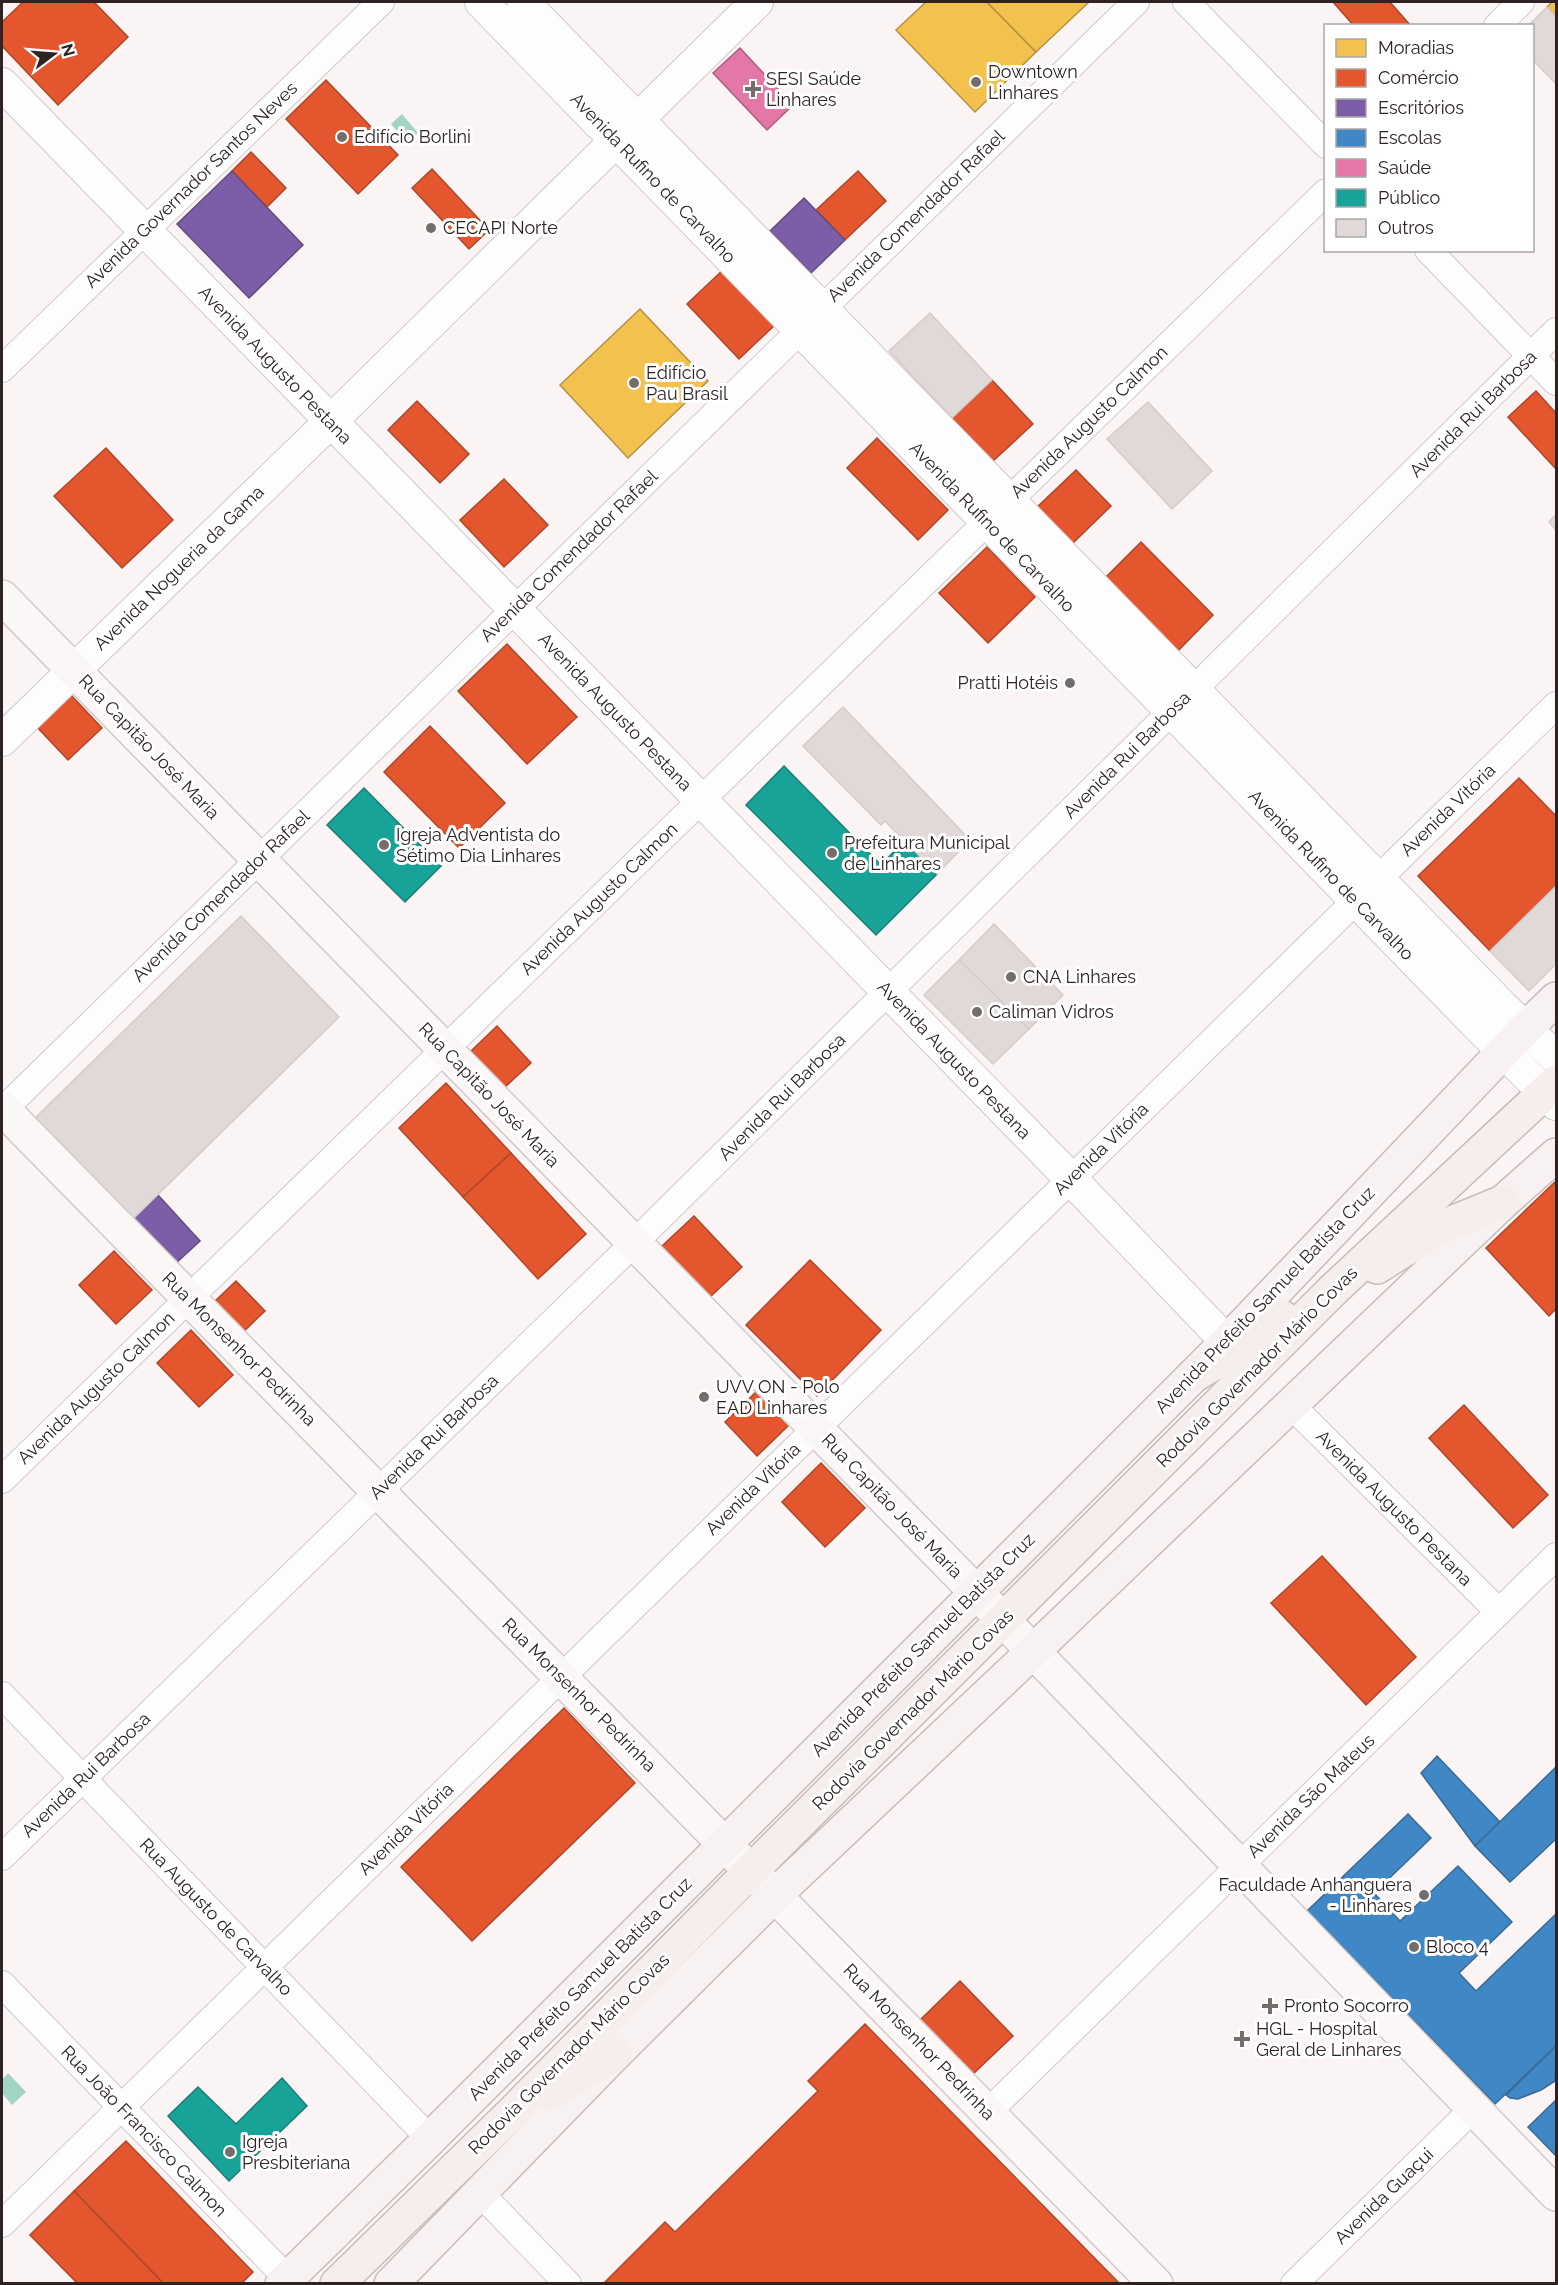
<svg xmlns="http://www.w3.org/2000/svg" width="1558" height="2285" font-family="Raleway,sans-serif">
  <rect width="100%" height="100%" fill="#faf4f4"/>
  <!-- water -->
  <g fill="#a2d3c4">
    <path d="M402,114L418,133L407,142L391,124Z"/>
    <path d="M8,2073L26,2092L12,2105L2,2093V2080Z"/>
  </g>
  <!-- homes -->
  <g fill="#f2c14e" stroke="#b79141" stroke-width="1.5">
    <path d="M926,2H987L1036,52L975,112L896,30Z"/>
    <path d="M987,2H1089L1036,52Z"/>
    <path d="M1552,2H1556V17L1547,7Z"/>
    <path d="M640,309L708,381L628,458L560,385Z"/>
  </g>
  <!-- shops -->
  <g fill="#e4572e" stroke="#ad472a" stroke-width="1.5">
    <path d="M23,2H94L128,37L58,105L2,46V22Z"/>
    <path d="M1333,2H1390L1411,26H1354Z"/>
    <path d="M326,80L398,155L358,194L286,119Z"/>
    <path d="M251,152L286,188L267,207L232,171Z"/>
    <path d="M432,169L489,230L469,249L412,188Z"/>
    <path d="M858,171L886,201L845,240L816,210Z"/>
    <path d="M726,267L778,322L739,359L687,304Z"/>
    <path d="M992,380L1033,424L992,462L952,418Z"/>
    <path d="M1536,391L1556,413V466L1555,468L1508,417Z"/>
    <path d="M417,401L469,454L440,483L388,430Z"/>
    <path d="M877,438L948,510L918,540L847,468Z"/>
    <path d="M106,448L173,520L122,568L54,496Z"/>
    <path d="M1076,470L1111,506L1071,545L1035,509Z"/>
    <path d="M504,479L548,525L504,567L460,520Z"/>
    <path d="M1141,542L1213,615L1176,653L1104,579Z"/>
    <path d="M987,547L1035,597L988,643L939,593Z"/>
    <path d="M507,644L577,717L527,764L458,691Z"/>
    <path d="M69,693L102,728L68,760L35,725Z"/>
    <path d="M430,726L505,803L459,848L384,772Z"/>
    <path d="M1519,778L1556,816V886L1490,951L1418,876Z"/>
    <path d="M497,1026L531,1063L505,1087L471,1051Z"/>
    <path d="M446,1083L511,1153L463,1197L399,1128Z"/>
    <path d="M511,1153L586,1234L538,1279L463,1197Z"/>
    <path d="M1556,1181V1309L1549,1316L1486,1248Z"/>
    <path d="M694,1216L742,1267L709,1298L662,1246Z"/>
    <path d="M114,1251L152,1290L116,1324L79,1285Z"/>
    <path d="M810,1260L881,1330L817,1396L746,1325Z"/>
    <path d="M236,1281L265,1311L241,1334L212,1304Z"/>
    <path d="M191,1330L233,1375L199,1407L157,1363Z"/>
    <path d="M757,1391L789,1425L757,1456L725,1422Z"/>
    <path d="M1464,1405L1548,1495L1513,1528L1429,1438Z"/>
    <path d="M821,1463L865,1508L825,1547L782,1502Z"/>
    <path d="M1322,1556L1416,1657L1366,1705L1271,1603Z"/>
    <path d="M564,1708L635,1783L472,1941L401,1867Z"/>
    <path d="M960,1981L1013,2036L971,2076L919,2021Z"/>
    <path d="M865,2024L1120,2284H603L665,2222L675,2232L818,2091L808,2081Z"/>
    <path d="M126,2141L253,2272L241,2284H164L74,2191Z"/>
    <path d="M74,2191L164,2284H78L30,2235Z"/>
  </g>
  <!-- offices -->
  <g fill="#7b5ea7" stroke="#644c7f" stroke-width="1.5">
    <path d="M232,171L303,245L249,298L177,224Z"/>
    <path d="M804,198L845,240L811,273L770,231Z"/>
    <path d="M158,1195L200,1241L174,1265L132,1220Z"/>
  </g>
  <!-- schools -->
  <g fill="#3f88c5" stroke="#3a6994" stroke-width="1.5">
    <path d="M1437,1756L1500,1822L1475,1846L1421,1773Z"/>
    <path d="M1556,1767V1839L1510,1882L1475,1846Z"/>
    <path d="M1408,1814L1431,1838L1374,1893L1400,1921L1458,1866L1512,1922L1459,1973L1476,1991L1556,1914V2046L1495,2104L1307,1911Z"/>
    <path d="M1556,2046L1555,2081L1541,2090L1518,2099L1510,2098L1506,2095Z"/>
    <path d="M1556,2100V2156L1528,2127Z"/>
  </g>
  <!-- health -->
  <path fill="#e377a8" stroke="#ad5e80" stroke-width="1.5" d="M740,48L793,105L767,130L713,73Z"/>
  <!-- public -->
  <g fill="#17a398" stroke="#1e7c75" stroke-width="1.5">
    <path d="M784,766L881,865L904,841L937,874L876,935L746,805Z"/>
    <path d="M364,788L441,866L405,902L327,825Z"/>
    <path d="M282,2078L307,2106L229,2181L168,2116L198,2087L236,2124Z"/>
  </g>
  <!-- building -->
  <g fill="#e1d8d8" stroke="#d4cbcb" stroke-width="1.5">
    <path d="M1547,7L1556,17V84L1532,59V26H1528Z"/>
    <path d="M930,313L992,380L952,418L889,351Z"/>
    <path d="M1148,402L1212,471L1172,509L1107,439Z"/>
    <path d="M1556,514V530L1549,522Z"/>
    <path d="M843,707L970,840L937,874L885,821L881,825L803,746Z"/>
    <path d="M1556,886V964L1529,991L1490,951Z"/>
    <path d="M241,916L339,1017L132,1220L34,1119Z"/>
    <path d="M994,924L1063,995L1029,1029L959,960Z"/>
    <path d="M959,960L1029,1029L993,1064L924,995Z"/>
  </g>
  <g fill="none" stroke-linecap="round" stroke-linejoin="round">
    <defs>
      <g id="minor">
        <path d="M1186,2L1326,145"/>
        <path d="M1497,26L1521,2"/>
        <path d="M1428,250L1556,382"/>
        <path d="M2,369L381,2"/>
        <path d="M2,1111L1136,2"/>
        <path d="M1290,1404L1499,1612"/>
        <path d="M2,1480L1326,192"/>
        <path d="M2,1695L430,2139"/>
        <path d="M2,1857L634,1243L1556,331"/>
        <path d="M2,1984L287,2278"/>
        <path d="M988,2112L1556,1556"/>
        <path d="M479,2192L568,2284"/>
        <path d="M2,2224L1556,705"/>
        <path d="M1294,2284L1474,2108"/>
      </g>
      <g id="tertiary">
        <path d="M481,2L1479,1027L1556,1104"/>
        <path d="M523,2L1503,1007L1556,1058"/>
        <path d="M2,84L1071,1179L1227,1342"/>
        <path d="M2,740L331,421L757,2"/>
      </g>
      <g id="secondary">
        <path d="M2,597L976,1592L1556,2194"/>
        <path d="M2,1108L1156,2284"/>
      </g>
      <g id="primary">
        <path d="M282,2284L430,2139L1227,1342L1525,1029L1556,999"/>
        <path d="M391,2284L615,2054L775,1895L1023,1661L1503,1202L1556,1155"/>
      </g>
      <g id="trunk">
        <path d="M1377,1267L1437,1229L1503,1202"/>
        <path d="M1193,1376L1264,1333L1282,1317"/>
        <path d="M548,2093L615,2054"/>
        <path d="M337,2284L512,2113L737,1885L1333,1290L1556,1082"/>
      </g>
    </defs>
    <!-- minor casing -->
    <use href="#minor" stroke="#d2c9c9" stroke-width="28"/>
    <!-- tertiary casing -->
    <use href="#tertiary" stroke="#d2c9c9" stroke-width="34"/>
    <!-- secondary casing -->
    <use href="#secondary" stroke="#d2c9c9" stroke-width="36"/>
    <!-- primary casing -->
    <use href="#primary" stroke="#c8bbbb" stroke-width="36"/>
    <!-- trunk casing -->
    <use href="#trunk" stroke="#c8bbbb" stroke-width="36"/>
    <!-- minor -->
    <use href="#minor" stroke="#fefdfd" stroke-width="26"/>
    <!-- tertiary -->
    <use href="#tertiary" stroke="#fefdfd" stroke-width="32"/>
    <!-- secondary -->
    <use href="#secondary" stroke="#fcf7f7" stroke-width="33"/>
    <!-- primary -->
    <use href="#primary" stroke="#f8f1f1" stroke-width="33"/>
    <!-- trunk -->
    <use href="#trunk" stroke="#f6eded" stroke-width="33"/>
  </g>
  <!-- markers -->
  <g fill="#756c6c" stroke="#fff" stroke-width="2">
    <circle cx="976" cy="82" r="6"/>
    <path d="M750 80h6v6h6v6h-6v6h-6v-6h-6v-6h6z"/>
    <circle cx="342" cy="137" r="6"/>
    <circle cx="431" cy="228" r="6"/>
    <circle cx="634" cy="383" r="6"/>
    <circle cx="1070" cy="683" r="6"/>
    <circle cx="384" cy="845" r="6"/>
    <circle cx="832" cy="853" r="6"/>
    <circle cx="1011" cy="977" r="6"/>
    <circle cx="977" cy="1012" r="6"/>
    <circle cx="704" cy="1397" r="6"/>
    <circle cx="1424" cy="1895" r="6"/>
    <circle cx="1414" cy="1947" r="6"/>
    <path d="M1267 1997h6v6h6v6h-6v6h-6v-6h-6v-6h6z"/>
    <path d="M1239 2030h6v6h6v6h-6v6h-6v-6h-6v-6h6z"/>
    <circle cx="230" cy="2152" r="6"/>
  </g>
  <g text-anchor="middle" stroke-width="6" stroke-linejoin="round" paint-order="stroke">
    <!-- poi labels -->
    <g font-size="18" fill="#2e2222" stroke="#fff" text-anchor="start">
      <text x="988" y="78">Downtown<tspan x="988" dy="21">Linhares</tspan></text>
      <text x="766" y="85">SESI Saúde<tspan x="766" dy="21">Linhares</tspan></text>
      <text x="354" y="143">Edifício Borlini</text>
      <text x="443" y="234">CECAPI Norte</text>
      <text x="646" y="379">Edifício<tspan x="646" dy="21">Pau Brasil</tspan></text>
      <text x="1058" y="689" text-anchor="end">Pratti Hotéis</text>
      <text x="396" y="841">Igreja Adventista do<tspan x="396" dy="21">Sétimo Dia Linhares</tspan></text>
      <text x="844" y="849">Prefeitura Municipal<tspan x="844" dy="21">de Linhares</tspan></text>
      <text x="1023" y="983">CNA Linhares</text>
      <text x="989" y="1018">Caliman Vidros</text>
      <text x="716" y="1393">UVV ON - Polo<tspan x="716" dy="21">EAD Linhares</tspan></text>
      <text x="1412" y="1891" text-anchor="end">Faculdade Anhanguera<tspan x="1412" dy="21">- Linhares</tspan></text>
      <text x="1426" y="1953">Bloco 4</text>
      <text x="1284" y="2012">Pronto Socorro</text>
      <text x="1256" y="2035">HGL - Hospital<tspan x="1256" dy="21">Geral de Linhares</tspan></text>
      <text x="242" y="2148">Igreja<tspan x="242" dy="21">Presbiteriana</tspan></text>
    </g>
    <!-- street labels -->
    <g font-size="18" fill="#2e2222" stroke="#fff">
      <text transform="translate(653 178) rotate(46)" y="6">Avenida Rufino de Carvalho</text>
      <text transform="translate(191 185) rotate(-44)" y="6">Avenida Governador Santos Neves</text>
      <text transform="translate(916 216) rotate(-44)" y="6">Avenida Comendador Rafael</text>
      <text transform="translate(275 365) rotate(46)" y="6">Avenida Augusto Pestana</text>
      <text transform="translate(1473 414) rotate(-45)" y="6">Avenida Rui Barbosa</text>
      <text transform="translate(1089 422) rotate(-44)" y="6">Avenida Augusto Calmon</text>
      <text transform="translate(992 527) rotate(46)" y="6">Avenida Rufino de Carvalho</text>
      <text transform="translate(569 556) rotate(-44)" y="6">Avenida Comendador Rafael</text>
      <text transform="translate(179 568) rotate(-44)" y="6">Avenida Nogueria da Gama</text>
      <text transform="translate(615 712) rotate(46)" y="6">Avenida Augusto Pestana</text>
      <text transform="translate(149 747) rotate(46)" y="6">Rua Capitão José Maria</text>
      <text transform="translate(1127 755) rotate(-45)" y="6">Avenida Rui Barbosa</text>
      <text transform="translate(1448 810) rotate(-44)" y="6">Avenida Vitória</text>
      <text transform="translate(1331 875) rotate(46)" y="6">Avenida Rufino de Carvalho</text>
      <text transform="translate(221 896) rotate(-44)" y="6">Avenida Comendador Rafael</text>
      <text transform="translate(599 899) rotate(-44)" y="6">Avenida Augusto Calmon</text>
      <text transform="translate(954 1060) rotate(46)" y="6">Avenida Augusto Pestana</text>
      <text transform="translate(489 1095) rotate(46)" y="6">Rua Capitão José Maria</text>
      <text transform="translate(782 1097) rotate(-45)" y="6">Avenida Rui Barbosa</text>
      <text transform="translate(1101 1149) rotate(-44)" y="6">Avenida Vitória</text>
      <text transform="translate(1265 1300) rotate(-46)" y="6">Avenida Prefeito Samuel Batista Cruz</text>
      <text transform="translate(239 1349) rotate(45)" y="6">Rua Monsenhor Pedrinha</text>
      <text transform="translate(1257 1367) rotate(-45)" y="6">Rodovia Governador Mário Covas</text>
      <text transform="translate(96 1388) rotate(-44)" y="6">Avenida Augusto Calmon</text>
      <text transform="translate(434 1437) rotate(-44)" y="6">Avenida Rui Barbosa</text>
      <text transform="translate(753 1489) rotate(-44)" y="6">Avenida Vitória</text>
      <text transform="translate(892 1506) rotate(46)" y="6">Rua Capitão José Maria</text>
      <text transform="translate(1394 1508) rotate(45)" y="6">Avenida Augusto Pestana</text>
      <text transform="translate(923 1645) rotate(-45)" y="6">Avenida Prefeito Samuel Batista Cruz</text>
      <text transform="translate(579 1695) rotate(45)" y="6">Rua Monsenhor Pedrinha</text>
      <text transform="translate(913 1710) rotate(-45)" y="6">Rodovia Governador Mário Covas</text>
      <text transform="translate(86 1775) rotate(-44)" y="6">Avenida Rui Barbosa</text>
      <text transform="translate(1311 1796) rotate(-44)" y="6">Avenida São Mateus</text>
      <text transform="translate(406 1829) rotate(-44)" y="6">Avenida Vitória</text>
      <text transform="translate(216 1917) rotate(46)" y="6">Rua Augusto de Carvalho</text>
      <text transform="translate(580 1989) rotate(-45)" y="6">Avenida Prefeito Samuel Batista Cruz</text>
      <text transform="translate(919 2042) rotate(46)" y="6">Rua Monsenhor Pedrinha</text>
      <text transform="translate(569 2054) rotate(-45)" y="6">Rodovia Governador Mário Covas</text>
      <text transform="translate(144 2131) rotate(46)" y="6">Rua João Francisco Calmon</text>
      <text transform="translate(1384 2196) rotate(-44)" y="6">Avenida Guaçui</text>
    </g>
  </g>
  <!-- border -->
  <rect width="1558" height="2285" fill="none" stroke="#2e2222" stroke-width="6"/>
  <!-- legend -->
  <rect x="1324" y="24" width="210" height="228" fill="#ffffff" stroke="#aba7a7" stroke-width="1.5"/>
  <rect x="1336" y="39" width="30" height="18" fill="#f2c14e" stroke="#aba7a7" stroke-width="1.5"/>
  <text x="1378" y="54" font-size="18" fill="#2e2222">Moradias</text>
  <rect x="1336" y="69" width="30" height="18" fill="#e4572e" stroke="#aba7a7" stroke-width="1.5"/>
  <text x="1378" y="84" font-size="18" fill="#2e2222">Comércio</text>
  <rect x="1336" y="99" width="30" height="18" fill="#7b5ea7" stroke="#aba7a7" stroke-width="1.5"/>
  <text x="1378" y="114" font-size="18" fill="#2e2222">Escritórios</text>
  <rect x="1336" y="129" width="30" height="18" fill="#3f88c5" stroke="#aba7a7" stroke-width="1.5"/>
  <text x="1378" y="144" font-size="18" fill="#2e2222">Escolas</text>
  <rect x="1336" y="159" width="30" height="18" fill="#e377a8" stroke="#aba7a7" stroke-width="1.5"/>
  <text x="1378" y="174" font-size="18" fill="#2e2222">Saúde</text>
  <rect x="1336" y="189" width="30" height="18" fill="#17a398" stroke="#aba7a7" stroke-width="1.5"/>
  <text x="1378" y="204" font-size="18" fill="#2e2222">Público</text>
  <rect x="1336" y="219" width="30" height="18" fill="#e1d8d8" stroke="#aba7a7" stroke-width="1.5"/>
  <text x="1378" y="234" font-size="18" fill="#2e2222">Outros</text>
  <!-- north arrow -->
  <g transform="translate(54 54) rotate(74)" stroke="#ffffff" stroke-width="4.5" paint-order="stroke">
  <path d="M0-4.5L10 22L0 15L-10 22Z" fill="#2e2222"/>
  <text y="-9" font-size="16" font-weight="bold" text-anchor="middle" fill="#2e2222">N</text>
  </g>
</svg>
